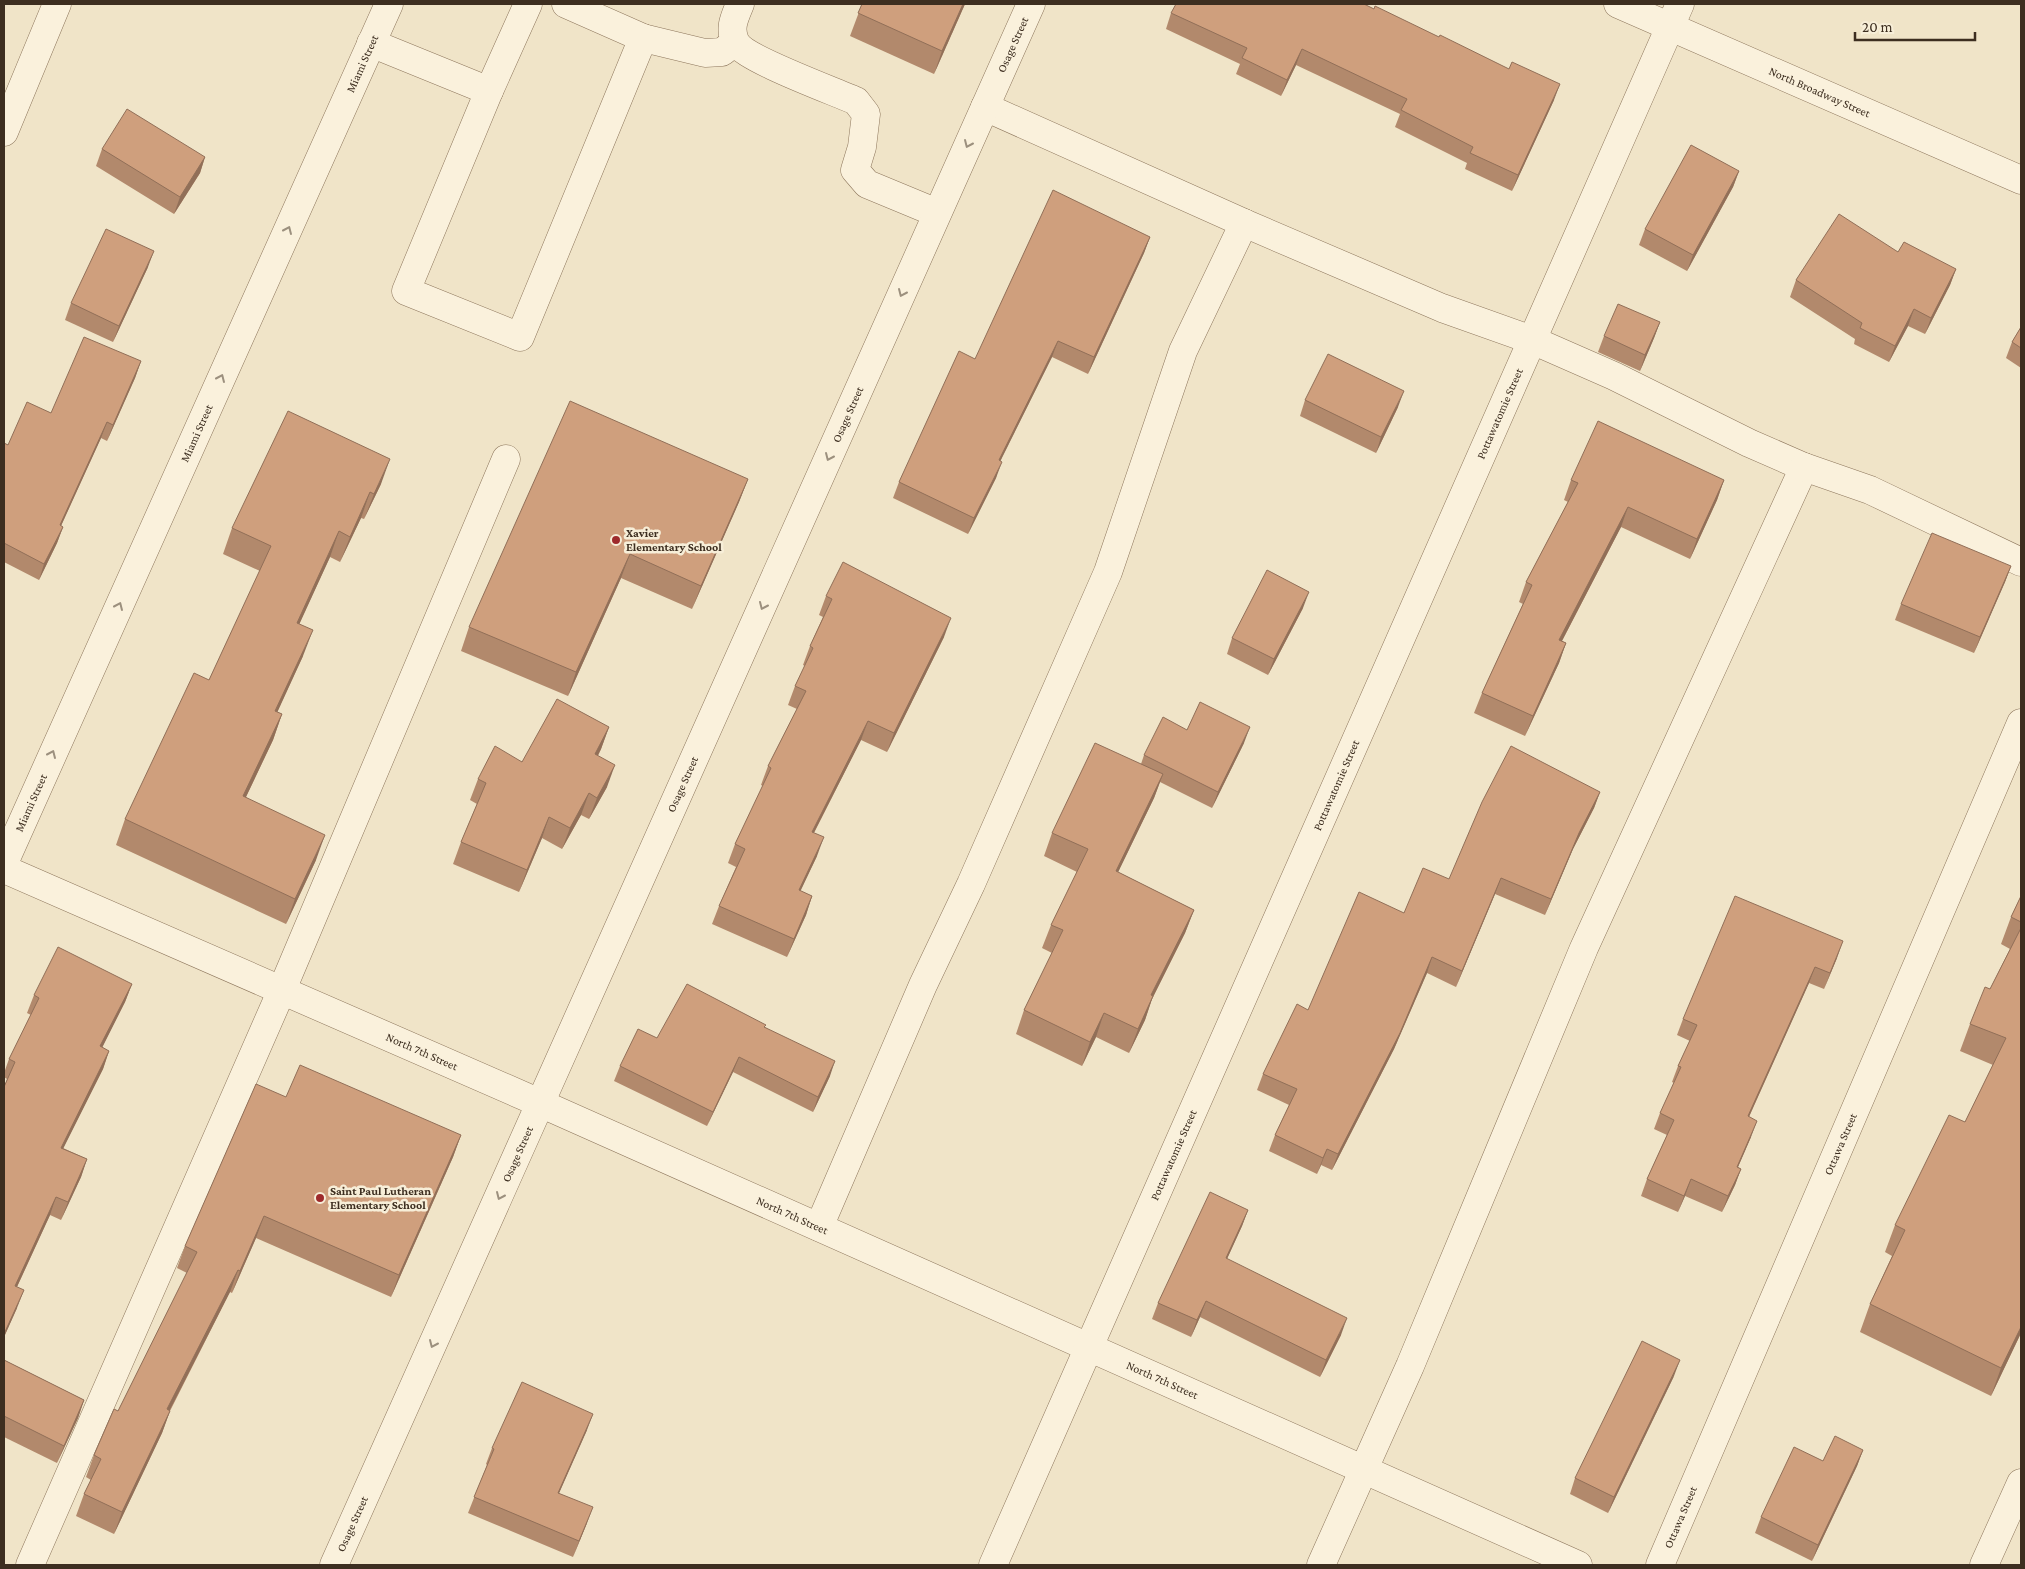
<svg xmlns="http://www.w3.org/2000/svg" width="2025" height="1569" font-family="'Crimson Pro',serif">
  <rect width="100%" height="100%" fill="#f0e4c8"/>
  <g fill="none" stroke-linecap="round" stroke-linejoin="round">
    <defs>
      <g id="minor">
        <path d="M566,4L643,38"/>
        <path d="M740,4C735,17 729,27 735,41C742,58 834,91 856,101L866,114L862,147L855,170L867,184L937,213"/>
        <path id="s1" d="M1618,4L2021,180"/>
        <path d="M371,43L489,91L406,291L520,337L643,38L705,53L722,52L735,42"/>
        <path d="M489,91L528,4"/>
        <path d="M4,132L57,4"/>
        <path d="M1244,223L1442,308L1532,340L1614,376L1749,443L1804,467L1584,948L1410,1366L1321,1565"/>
        <path d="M1804,467L1870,490L2021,562"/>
        <path id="s2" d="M4,863L389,4"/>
        <path id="s3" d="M4,869L542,1104L1578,1565"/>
        <path d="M819,1227L923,985L971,884L1108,572L1183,351L1244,223L985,107"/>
        <path d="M30,1565L281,992L506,459"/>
        <path id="s4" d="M334,1565L1031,4"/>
        <path id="s5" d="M993,1565L1680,4"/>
        <path id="s6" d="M1660,1565L2021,723"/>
        <path d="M1984,1565L2021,1483"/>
      </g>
    </defs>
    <!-- minor casing -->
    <use href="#minor" stroke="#8d765c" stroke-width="29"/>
    <!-- minor -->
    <use href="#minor" stroke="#faf1dc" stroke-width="28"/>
  </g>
  <!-- wall -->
  <g fill="#b2896c">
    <path d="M862,4H965L934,74L850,36Z"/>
    <path d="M1171,13L1554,100L1512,191L1465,169L1467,163L1395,127L1400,114L1296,65L1281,96L1236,74L1240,64L1166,29Z"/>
    <path d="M102,149L205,157L200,173L174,214L96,166Z"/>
    <path d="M1739,171L1733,187L1687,271L1639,245L1645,229Z"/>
    <path d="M1150,237L1144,253L1088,374L1052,357L1000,461L996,478L968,534L893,498L899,482L975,359Z"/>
    <path d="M1898,252L1956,269L1950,285L1925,334L1908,326L1889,362L1854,344L1855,339L1790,297L1796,280Z"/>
    <path d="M148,267L113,342L65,320L71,303Z"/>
    <path d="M1660,322L1654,338L1640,371L1598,352L1604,336Z"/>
    <path d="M2021,327V368L2006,358L2012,342Z"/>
    <path d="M141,361L135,378L107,441L101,438L61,526L63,527L57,543L39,580L4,562V443L8,445L51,413Z"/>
    <path d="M1305,400L1398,407L1376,453L1300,416Z"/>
    <path d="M748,479L739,502L692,609L621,578L568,696L461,651L469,627Z"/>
    <path d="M1571,480H1724L1717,500L1690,559L1621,527L1562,641L1566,643L1559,663L1525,736L1474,713L1482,693L1523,604L1519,602L1526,582L1568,502L1564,500Z"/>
    <path d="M381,484L364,519L361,518L340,562L330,557L299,624L303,656L277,712L282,714L273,740L246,797L316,860L286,924L116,845L125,819L209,680L260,571L223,554L232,528Z"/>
    <path d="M2011,566L2005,582L1974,653L1895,620L1901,604Z"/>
    <path d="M826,596L944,637L887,752L861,740L814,833L817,856L800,891L812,896L806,915L787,957L712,924L719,906L736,867L728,863L735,844L763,786L761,785L768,766L797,709L788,705L795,686L805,666L803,665L810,646L823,617L819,615Z"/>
    <path d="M1303,608L1268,675L1227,654L1232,638Z"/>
    <path d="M609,727L601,749L598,756L607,787L589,819L581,815L562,849L542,838L519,892L453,864L461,842L477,804L470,800L478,779Z"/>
    <path d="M1187,730L1244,743L1212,808L1160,782L1154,798L1118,872L1194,910L1185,933L1152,999L1145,1020L1129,1053L1096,1037L1082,1066L1016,1034L1024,1010L1052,953L1042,948L1051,925L1077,872L1044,856L1052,833L1141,764L1144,755Z"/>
    <path d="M1600,792L1594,808L1573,849L1545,915L1495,894L1456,987L1427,973L1394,1049L1332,1170L1321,1165L1317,1174L1269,1151L1275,1135L1289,1105L1257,1090L1263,1074L1308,1010L1404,913L1449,879Z"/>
    <path d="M2021,896V1333L1991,1396L1860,1332L1870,1304L1892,1256L1885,1252L1895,1225L1965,1122L1993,1065L1960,1051L1970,1024L1990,989L2010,949L2001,944L2011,917Z"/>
    <path d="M1837,958L1824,989L1809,983L1749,1117L1751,1137L1738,1167L1741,1169L1735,1185L1722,1212L1685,1196L1678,1212L1641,1196L1647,1179L1667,1135L1654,1129L1660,1113L1674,1083L1672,1082L1678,1066L1690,1041L1677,1035L1683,1019Z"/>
    <path d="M132,984L125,1002L102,1047L109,1051L103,1069L63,1148L87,1159L81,1177L61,1220L50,1215L17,1287V1308L4,1337V1087L7,1079L4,1077V1073L9,1059L31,1015L27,1013L34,995Z"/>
    <path d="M765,1027L830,1076L813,1112L733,1072L707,1126L614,1081L620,1066L657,1038Z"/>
    <path d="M286,1097L461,1135L453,1157L391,1297L256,1238L232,1293L230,1292L170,1411L162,1433L114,1534L76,1516L84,1494L91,1480L86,1477L94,1455L118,1411L187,1273L177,1268L185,1246Z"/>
    <path d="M1248,1210L1242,1226L1227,1259L1341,1335L1320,1377L1200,1317L1191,1337L1152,1319L1158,1303Z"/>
    <path d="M4,1360L84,1400L78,1418L57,1463L4,1437Z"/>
    <path d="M1674,1376L1608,1513L1570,1494L1575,1478Z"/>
    <path d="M587,1430L559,1493L587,1523L573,1557L468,1513L487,1465L486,1464L492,1448Z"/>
    <path d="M1863,1450L1857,1466L1812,1561L1755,1533L1761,1517L1823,1461Z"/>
  </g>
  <!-- shaded-wall -->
  <g fill="#916f58">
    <path d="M963,4H965L934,74L942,51Z"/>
    <path d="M1302,49L1296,65L1281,96L1287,80Z"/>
    <path d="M1560,84L1554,100L1512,191L1518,175Z"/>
    <path d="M205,157L200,173L174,214L180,197Z"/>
    <path d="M1739,171L1733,187L1687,271L1693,255Z"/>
    <path d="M1150,237L1144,253L1088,374L1094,357Z"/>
    <path d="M154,251L148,267L113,342L119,326Z"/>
    <path d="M1956,269L1950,285L1925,334L1931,318Z"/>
    <path d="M1914,309L1908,326L1889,362L1895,346Z"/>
    <path d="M1660,322L1654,338L1640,371L1645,355Z"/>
    <path d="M1058,341L1052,357L993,476L999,460Z"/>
    <path d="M141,361L135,378L107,441L113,425Z"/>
    <path d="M1404,391L1398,407L1376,453L1381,437Z"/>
    <path d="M107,422L101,438L54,541L60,525Z"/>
    <path d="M390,459L381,484L364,519L374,494Z"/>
    <path d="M1002,462L996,478L968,534L974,518Z"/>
    <path d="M748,479L739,502L692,609L701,586Z"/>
    <path d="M1724,480L1717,500L1690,559L1697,539Z"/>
    <path d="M370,492L361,518L340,562L350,537Z"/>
    <path d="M1628,507L1621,527L1552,660L1559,640Z"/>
    <path d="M63,527L57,543L39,580L44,564Z"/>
    <path d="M339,531L330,557L288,649L297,623Z"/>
    <path d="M630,554L621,578L568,696L576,672Z"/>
    <path d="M2011,566L2005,582L1974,653L1980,637Z"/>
    <path d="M1309,592L1303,608L1268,675L1274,659Z"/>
    <path d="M951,618L944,637L887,752L894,733Z"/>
    <path d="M313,630L303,656L266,737L275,711Z"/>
    <path d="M1566,643L1559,663L1525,736L1533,716Z"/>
    <path d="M282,714L273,740L234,822L243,796Z"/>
    <path d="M868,721L861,740L805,850L812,832Z"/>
    <path d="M609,727L601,749L587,776L595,754Z"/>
    <path d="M1250,727L1244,743L1212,808L1218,792Z"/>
    <path d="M615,765L607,787L589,819L597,798Z"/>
    <path d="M1163,774L1154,798L1107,895L1116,871Z"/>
    <path d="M1600,792L1594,808L1573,849L1545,915L1551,899L1579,833Z"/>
    <path d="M589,793L581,815L562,849L570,828Z"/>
    <path d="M549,817L542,838L519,892L527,870Z"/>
    <path d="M325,835L316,860L286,924L295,899Z"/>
    <path d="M824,837L817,856L792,909L799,890Z"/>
    <path d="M1501,878L1495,894L1456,987L1462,971Z"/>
    <path d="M812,896L806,915L787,957L794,939Z"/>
    <path d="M1194,910L1185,933L1152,999L1145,1020L1129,1053L1151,995Z"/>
    <path d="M1843,941L1837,958L1824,989L1830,973Z"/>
    <path d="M1432,957L1427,973L1394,1049L1332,1170L1338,1154Z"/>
    <path d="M1815,967L1809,983L1742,1132L1748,1116Z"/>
    <path d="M132,984L125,1002L94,1064L100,1046Z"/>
    <path d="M1104,1013L1096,1037L1082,1066L1090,1042Z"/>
    <path d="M109,1051L103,1069L55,1165L61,1148Z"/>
    <path d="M739,1057L733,1072L707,1126L713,1112Z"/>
    <path d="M835,1061L830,1076L813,1112L818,1097Z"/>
    <path d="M1757,1121L1751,1137L1731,1183L1737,1167Z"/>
    <path d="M461,1135L453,1157L391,1297L399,1275Z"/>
    <path d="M1327,1149L1321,1165L1317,1174L1323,1158Z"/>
    <path d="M87,1159L81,1177L61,1220L68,1202Z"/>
    <path d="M1741,1169L1735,1185L1722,1212L1728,1196Z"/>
    <path d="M1691,1179L1685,1196L1678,1212L1684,1196Z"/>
    <path d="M56,1197L50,1215L9,1304L15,1286Z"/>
    <path d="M1248,1210L1242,1226L1220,1274L1226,1258Z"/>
    <path d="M264,1216L256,1238L232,1293L240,1271Z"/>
    <path d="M238,1270L230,1292L159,1431L167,1409Z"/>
    <path d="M24,1290L17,1308L4,1337V1334Z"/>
    <path d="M1206,1301L1200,1317L1191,1337L1197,1320Z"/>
    <path d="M1347,1318L1341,1335L1320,1377L1326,1360Z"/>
    <path d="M2021,1327V1333L1991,1396L2001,1368Z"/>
    <path d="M1680,1360L1674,1376L1608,1513L1614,1497Z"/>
    <path d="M84,1400L78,1418L57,1463L64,1446Z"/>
    <path d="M170,1411L162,1433L114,1534L122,1512Z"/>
    <path d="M593,1414L587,1430L552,1509L558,1493Z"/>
    <path d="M1863,1450L1857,1466L1812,1561L1818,1545Z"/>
    <path d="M593,1507L587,1523L573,1557L579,1541Z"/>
  </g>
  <!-- building -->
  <g fill="#cf9f7d" stroke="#916f58">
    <path d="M862,4H963L942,51L858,13Z"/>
    <path d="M1176,4H1364L1374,9L1375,6L1439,37L1440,35L1509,69L1512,62L1560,84L1518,175L1470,153L1473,147L1401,110L1407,99L1302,49L1287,80L1242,58L1247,48L1171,13Z"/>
    <path d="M127,109L205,157L180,197L102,149Z"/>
    <path d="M1691,145L1739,171L1693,255L1645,229Z"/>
    <path d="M1053,190L1150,237L1094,357L1058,341L999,460L1002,462L974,518L899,482L959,351L975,359Z"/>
    <path d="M1839,214L1898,252L1904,242L1956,269L1931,318L1914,309L1895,346L1860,328L1862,323L1796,280Z"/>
    <path d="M106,229L154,251L119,326L71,303Z"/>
    <path d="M1618,304L1660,322L1645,355L1604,336Z"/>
    <path d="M2021,327V348L2012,342Z"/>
    <path d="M84,337L141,361L113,425L107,422L60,525L63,527L44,564L4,543V443L8,445L27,402L51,413Z"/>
    <path d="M1328,354L1404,391L1381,437L1305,400Z"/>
    <path d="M570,401L748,479L701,586L630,554L576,672L469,627Z"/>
    <path d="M288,411L390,459L374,494L370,492L350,537L339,531L297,623L313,630L275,711L282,714L243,796L325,835L295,899L125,819L194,673L209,680L271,546L232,528Z"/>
    <path d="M1598,421L1724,480L1697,539L1628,507L1559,640L1566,643L1533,716L1482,693L1532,585L1526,582L1578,483L1571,480Z"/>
    <path d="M1932,533L2011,566L1980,637L1901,604Z"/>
    <path d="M843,562L951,618L894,733L868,721L812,832L824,837L799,890L812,896L794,939L719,906L745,849L735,844L771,768L768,766L806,691L795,686L813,648L810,646L832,599L826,596Z"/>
    <path d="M1267,570L1309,592L1274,659L1232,638Z"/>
    <path d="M557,699L609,727L595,754L615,765L597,798L589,793L570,828L549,817L527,870L461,842L486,783L478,779L495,746L522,762Z"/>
    <path d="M1200,702L1250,727L1218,792L1144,755L1163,717L1187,730Z"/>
    <path d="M1095,743L1163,774L1116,871L1194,910L1151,995L1153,996L1138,1029L1104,1013L1090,1042L1024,1010L1063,930L1051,925L1088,849L1052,833Z"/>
    <path d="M1511,746L1600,792L1579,833L1551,899L1501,878L1462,971L1432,957L1400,1033L1338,1154L1327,1149L1323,1158L1275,1135L1297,1089L1263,1074L1297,1004L1308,1010L1359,892L1404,913L1423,868L1449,879L1482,802Z"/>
    <path d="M1735,896L1843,941L1830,973L1815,967L1748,1116L1757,1121L1737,1167L1741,1169L1728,1196L1691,1179L1684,1196L1647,1179L1674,1120L1660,1113L1681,1067L1678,1066L1697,1025L1683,1019Z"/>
    <path d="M2021,896V922L2011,917Z"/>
    <path d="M2021,928V1327L2001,1368L1870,1304L1905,1230L1895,1225L1949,1115L1965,1122L2006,1038L1970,1024L1985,987L1990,989Z"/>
    <path d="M58,947L132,984L100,1046L109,1051L61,1148L87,1159L68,1202L56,1197L15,1286L24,1290L4,1334V1087L15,1062L9,1059L39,998L34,995Z"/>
    <path d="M687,984L766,1025L764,1027L835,1061L818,1097L739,1057L713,1112L620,1066L638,1029L657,1038Z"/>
    <path d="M300,1065L461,1135L399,1275L264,1216L240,1271L238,1270L167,1409L170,1411L122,1512L84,1494L101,1459L94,1455L114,1409L118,1411L197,1252L185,1246L256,1084L286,1097Z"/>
    <path d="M1210,1192L1248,1210L1226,1258L1347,1318L1326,1360L1206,1301L1197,1320L1158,1303Z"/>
    <path d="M1642,1341L1680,1360L1614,1497L1575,1478Z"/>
    <path d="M4,1360L84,1400L64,1446L4,1416Z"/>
    <path d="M522,1382L593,1414L558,1493L593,1507L579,1541L474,1497L494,1449L492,1448Z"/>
    <path d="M1835,1436L1863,1450L1818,1545L1761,1517L1794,1447L1823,1461Z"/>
  </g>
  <!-- one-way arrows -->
  <defs><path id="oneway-chevron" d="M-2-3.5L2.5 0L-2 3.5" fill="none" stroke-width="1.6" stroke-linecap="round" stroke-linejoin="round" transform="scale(1.25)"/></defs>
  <g stroke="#9c907e">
    <use href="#oneway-chevron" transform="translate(968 144) rotate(114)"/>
    <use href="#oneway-chevron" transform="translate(288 230) rotate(-66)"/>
    <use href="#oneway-chevron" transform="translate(902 293) rotate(114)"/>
    <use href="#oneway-chevron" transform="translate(221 378) rotate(-66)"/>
    <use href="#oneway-chevron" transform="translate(829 457) rotate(114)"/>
    <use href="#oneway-chevron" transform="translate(119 606) rotate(-66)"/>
    <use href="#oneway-chevron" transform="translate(763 606) rotate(114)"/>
    <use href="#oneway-chevron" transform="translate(52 754) rotate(-66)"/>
    <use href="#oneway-chevron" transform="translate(500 1196) rotate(114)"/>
    <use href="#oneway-chevron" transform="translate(433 1344) rotate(114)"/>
  </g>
  <!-- markers -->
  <g fill="#9e2a2b" stroke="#f7eed8" stroke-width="2">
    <circle cx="616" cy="540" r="5"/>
    <circle cx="320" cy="1198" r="5"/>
  </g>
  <g text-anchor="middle" stroke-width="5" stroke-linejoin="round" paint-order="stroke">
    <!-- street labels -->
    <g font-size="12" fill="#3d2e20" stroke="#f7eed8">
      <text dy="4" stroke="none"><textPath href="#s4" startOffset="1665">Osage Street</textPath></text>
      <text dy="4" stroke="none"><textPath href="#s2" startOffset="876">Miami Street</textPath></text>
      <text dy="4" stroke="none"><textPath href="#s1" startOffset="220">North Broadway Street</textPath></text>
      <text dy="4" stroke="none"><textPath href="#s5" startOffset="1258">Pottawatomie Street</textPath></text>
      <text dy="4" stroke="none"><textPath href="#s4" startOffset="1260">Osage Street</textPath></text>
      <text dy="4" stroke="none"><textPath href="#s2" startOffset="471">Miami Street</textPath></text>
      <text dy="4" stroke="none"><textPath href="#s4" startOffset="855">Osage Street</textPath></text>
      <text dy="4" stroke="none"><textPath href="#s5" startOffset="852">Pottawatomie Street</textPath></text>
      <text dy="4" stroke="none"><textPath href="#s2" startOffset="66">Miami Street</textPath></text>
      <text dy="4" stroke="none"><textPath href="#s3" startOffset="456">North 7th Street</textPath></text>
      <text dy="4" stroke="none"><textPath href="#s6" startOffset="458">Ottawa Street</textPath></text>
      <text dy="4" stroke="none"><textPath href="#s4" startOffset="450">Osage Street</textPath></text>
      <text dy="4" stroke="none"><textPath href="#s5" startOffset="448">Pottawatomie Street</textPath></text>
      <text dy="4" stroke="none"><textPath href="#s3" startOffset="861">North 7th Street</textPath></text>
      <text dy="4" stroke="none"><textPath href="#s3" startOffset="1266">North 7th Street</textPath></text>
      <text dy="4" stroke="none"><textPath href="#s6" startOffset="52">Ottawa Street</textPath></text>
      <text dy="4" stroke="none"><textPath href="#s4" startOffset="45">Osage Street</textPath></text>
    </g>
    <!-- poi labels -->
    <g font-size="12" font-weight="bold" fill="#3d2e20" stroke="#f7eed8" text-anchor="start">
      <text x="626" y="537">Xavier<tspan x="626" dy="14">Elementary School</tspan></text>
      <text x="330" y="1195">Saint Paul Lutheran<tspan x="330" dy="14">Elementary School</tspan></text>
    </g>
  </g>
  <!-- border -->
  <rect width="2025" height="1569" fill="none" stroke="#3d2e20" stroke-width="10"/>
  <!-- scale -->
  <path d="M1855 32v8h120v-8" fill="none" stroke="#3d2e20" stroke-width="2.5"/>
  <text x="1862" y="32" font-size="15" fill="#3d2e20" stroke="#f7eed8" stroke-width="4" paint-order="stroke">20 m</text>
</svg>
